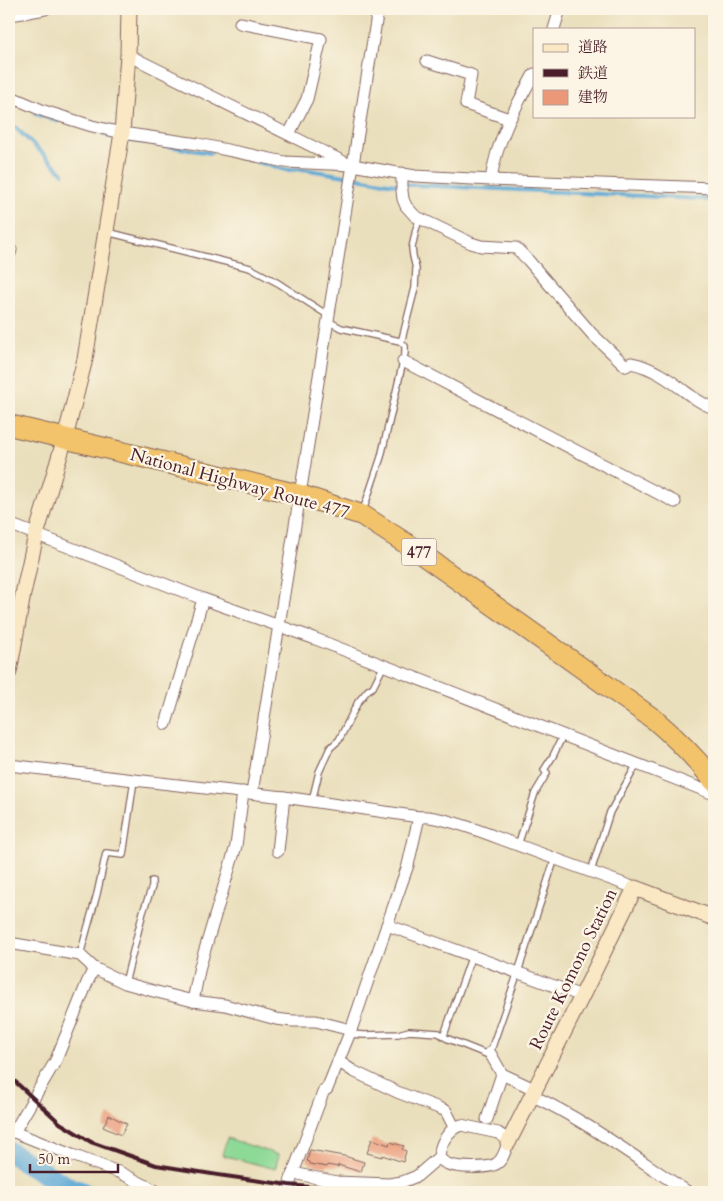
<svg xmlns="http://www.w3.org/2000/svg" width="723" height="1201" font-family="Cardo,'Noto Serif JP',serif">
  <rect width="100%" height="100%" fill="#fcf5e5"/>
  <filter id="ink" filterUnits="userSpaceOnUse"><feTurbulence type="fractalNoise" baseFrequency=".02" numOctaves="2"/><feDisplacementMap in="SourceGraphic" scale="10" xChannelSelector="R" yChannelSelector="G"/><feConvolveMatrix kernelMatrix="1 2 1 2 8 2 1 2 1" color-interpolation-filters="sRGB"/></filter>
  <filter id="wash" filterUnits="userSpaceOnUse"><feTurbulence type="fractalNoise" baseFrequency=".0096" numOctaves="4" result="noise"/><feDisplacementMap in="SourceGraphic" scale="20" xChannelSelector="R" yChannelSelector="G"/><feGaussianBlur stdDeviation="1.12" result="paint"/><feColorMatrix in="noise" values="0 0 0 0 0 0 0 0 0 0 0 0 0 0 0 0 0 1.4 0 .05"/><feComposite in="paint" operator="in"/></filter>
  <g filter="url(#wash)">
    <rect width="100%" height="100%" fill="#eadfbc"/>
    <!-- green -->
    <path fill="#8dd996" stroke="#6c7c60" d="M227,1138L279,1155L275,1169L222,1155Z"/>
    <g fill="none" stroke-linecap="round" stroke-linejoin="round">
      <!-- stream -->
      <g stroke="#60aad7" stroke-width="4">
        <path d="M36,114L58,121"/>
        <path d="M9,124L15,127L63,173"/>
        <path d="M103,134L112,137"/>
        <path d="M130,140L211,153"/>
        <path d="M257,162L286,170L303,169L394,184L702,199L714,201"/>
      </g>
      <!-- river -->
      <path stroke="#60aad7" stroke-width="21" d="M9,1152L66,1186L82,1192"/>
    </g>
    <g id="blocks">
      <!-- building -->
      <g fill="#ea9877">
        <path d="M109,1115L127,1124L121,1135L103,1127Z"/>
        <path d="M372,1139L389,1145L390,1142L404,1146L402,1149L406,1151L403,1162L382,1155V1157L367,1153Z"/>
        <path d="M310,1150L344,1156L364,1162L361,1172L338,1165V1167L327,1165V1167L310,1164V1162L307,1161Z"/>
      </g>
    </g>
  </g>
  <g filter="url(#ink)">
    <use href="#blocks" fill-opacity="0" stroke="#82625e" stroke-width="1"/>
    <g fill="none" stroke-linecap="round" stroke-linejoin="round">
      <defs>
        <g id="lane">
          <path d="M107,232L250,268L278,283L329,316"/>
          <path d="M328,321L341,328L400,341L405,346V353L381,457L363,511"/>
          <path d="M400,341L402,339L415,288L416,269L413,256L412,248L416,229L420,218"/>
          <path d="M312,801L319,772L330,748L339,740L358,702L368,690L373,687L384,665"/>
          <path d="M518,845L535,793L547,773L544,770L553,756L563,735"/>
          <path d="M591,871L610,812L637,764"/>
          <path d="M80,955L97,894L106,853L123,855L134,780"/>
          <path d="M125,983L143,912L152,887V881"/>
          <path d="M349,1034L365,1035L398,1034L409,1031L439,1033L446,1038L491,1056"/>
          <path d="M444,1035L472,955"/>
          <path d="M490,1053L518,972L555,858"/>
        </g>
        <g id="street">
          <path d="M9,15L23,13L45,9"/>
          <path d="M240,23L321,39L307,99L289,134"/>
          <path d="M554,29L560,9"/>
          <path d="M128,55L346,163"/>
          <path d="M427,61L471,75L466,104L509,119"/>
          <path d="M9,96L44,111L92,126L122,133L198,144L285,162L352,165L415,176L491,180L714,188"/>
          <path d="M402,173V191L403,199L406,206L415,216L471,243L481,246L516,248L528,260L592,334L626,366L631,363C652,367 670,380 687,393C696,399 703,405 714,408"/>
          <path d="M491,180C496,141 515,108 534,74"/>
          <path d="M9,249L11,250L9,256"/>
          <path d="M403,361L675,502"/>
          <path d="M9,524L203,599L313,638L714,794"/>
          <path d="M166,724L203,599"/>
          <path d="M9,765L134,780L284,797L419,817C437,814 486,833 504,840C548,856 591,872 635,888"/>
          <path d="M252,793L378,9"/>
          <path d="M278,851L284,797"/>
          <path d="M387,925L582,996"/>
          <path d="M9,943L80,955L94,968L125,983L157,992L193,1001L225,1005L276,1019L292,1021H316L351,1030"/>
          <path d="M193,1001L200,966L236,846L243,792"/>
          <path d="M490,1053L502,1074L534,1089"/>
          <path d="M338,1061L353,1071L397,1092L439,1108L446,1111L454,1127"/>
          <path d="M531,1095C587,1121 637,1159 688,1192"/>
          <path d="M487,1119L502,1074"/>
          <path d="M461,1125L498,1133L504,1137L508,1143C505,1151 503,1160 496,1164C487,1169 457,1168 448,1164C444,1163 441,1160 439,1157C440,1144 448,1129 461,1125Z"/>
          <path d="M9,1130L72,1155L121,1173L158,1192"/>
          <path d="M14,1132L56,1060L87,983L94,968"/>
          <path d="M293,1173L337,1182L389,1184L402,1182L417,1176L439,1157"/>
          <path d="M287,1192L293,1173L324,1090L327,1089L351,1030L387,925L408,865L419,817"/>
        </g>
        <g id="secondary">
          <path d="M9,672L23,594L36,535L65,438L85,359L122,133L128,55L129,9"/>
          <path d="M508,1143L582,996L635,888L714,918"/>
        </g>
        <path id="highway" d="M9,425L300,495L362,515L413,548L655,720C677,739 696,758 714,781"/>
      </defs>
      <!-- lane casing -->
      <use href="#lane" stroke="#82625e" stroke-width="8"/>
      <!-- street casing -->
      <use href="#street" stroke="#82625e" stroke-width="13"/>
      <!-- secondary casing -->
      <use href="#secondary" stroke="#82625e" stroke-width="17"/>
      <!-- highway casing -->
      <use href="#highway" stroke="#82625e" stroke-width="22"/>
      <!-- lane -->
      <use href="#lane" stroke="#fff" stroke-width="5.5"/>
      <!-- street -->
      <use href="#street" stroke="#fff" stroke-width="11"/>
      <!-- secondary -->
      <use href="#secondary" stroke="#fae7c3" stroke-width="15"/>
      <!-- highway -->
      <use href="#highway" stroke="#f2c36a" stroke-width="20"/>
      <!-- rail -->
      <path stroke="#4a1f2b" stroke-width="4" d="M9,1076L60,1123L91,1142L156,1165L218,1175L289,1185L363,1192"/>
    </g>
  </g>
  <g text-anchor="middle" stroke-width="4.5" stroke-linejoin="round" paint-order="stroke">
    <!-- shield labels -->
    <rect fill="#fcf5e5" stroke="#7f5f63" stroke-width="1" x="401.5" y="538.5" width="35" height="27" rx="4"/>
    <g font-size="16" font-weight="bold" fill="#4a1f2b">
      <text x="419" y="558">477</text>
    </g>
    <!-- street labels -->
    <g font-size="18" fill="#4a1f2b" stroke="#fcf5e5">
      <text transform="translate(240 483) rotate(15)" y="6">National Highway Route 477</text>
      <text transform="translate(573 969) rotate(-64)" y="6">Route Komono Station</text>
    </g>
  </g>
  <!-- margin -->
  <rect width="723" height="1201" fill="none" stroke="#fcf5e5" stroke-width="30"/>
  <!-- legend -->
  <rect x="533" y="28" width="162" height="90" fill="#fcf5e5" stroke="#b59f9b"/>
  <rect x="543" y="44" width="25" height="8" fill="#fae7c3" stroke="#b59f9b"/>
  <text x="578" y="52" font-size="15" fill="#4a1f2b">道路</text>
  <rect x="543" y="69" width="25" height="8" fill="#4a1f2b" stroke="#b59f9b"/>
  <text x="578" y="78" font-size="15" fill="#4a1f2b">鉄道</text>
  <rect x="543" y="90" width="25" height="15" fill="#ea9877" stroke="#b59f9b"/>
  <text x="578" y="102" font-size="15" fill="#4a1f2b">建物</text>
  <!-- scale -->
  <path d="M30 1164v8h88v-8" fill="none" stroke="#4a1f2b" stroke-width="2.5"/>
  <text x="38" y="1164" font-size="15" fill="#4a1f2b" stroke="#fcf5e5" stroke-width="4" paint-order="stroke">50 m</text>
</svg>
